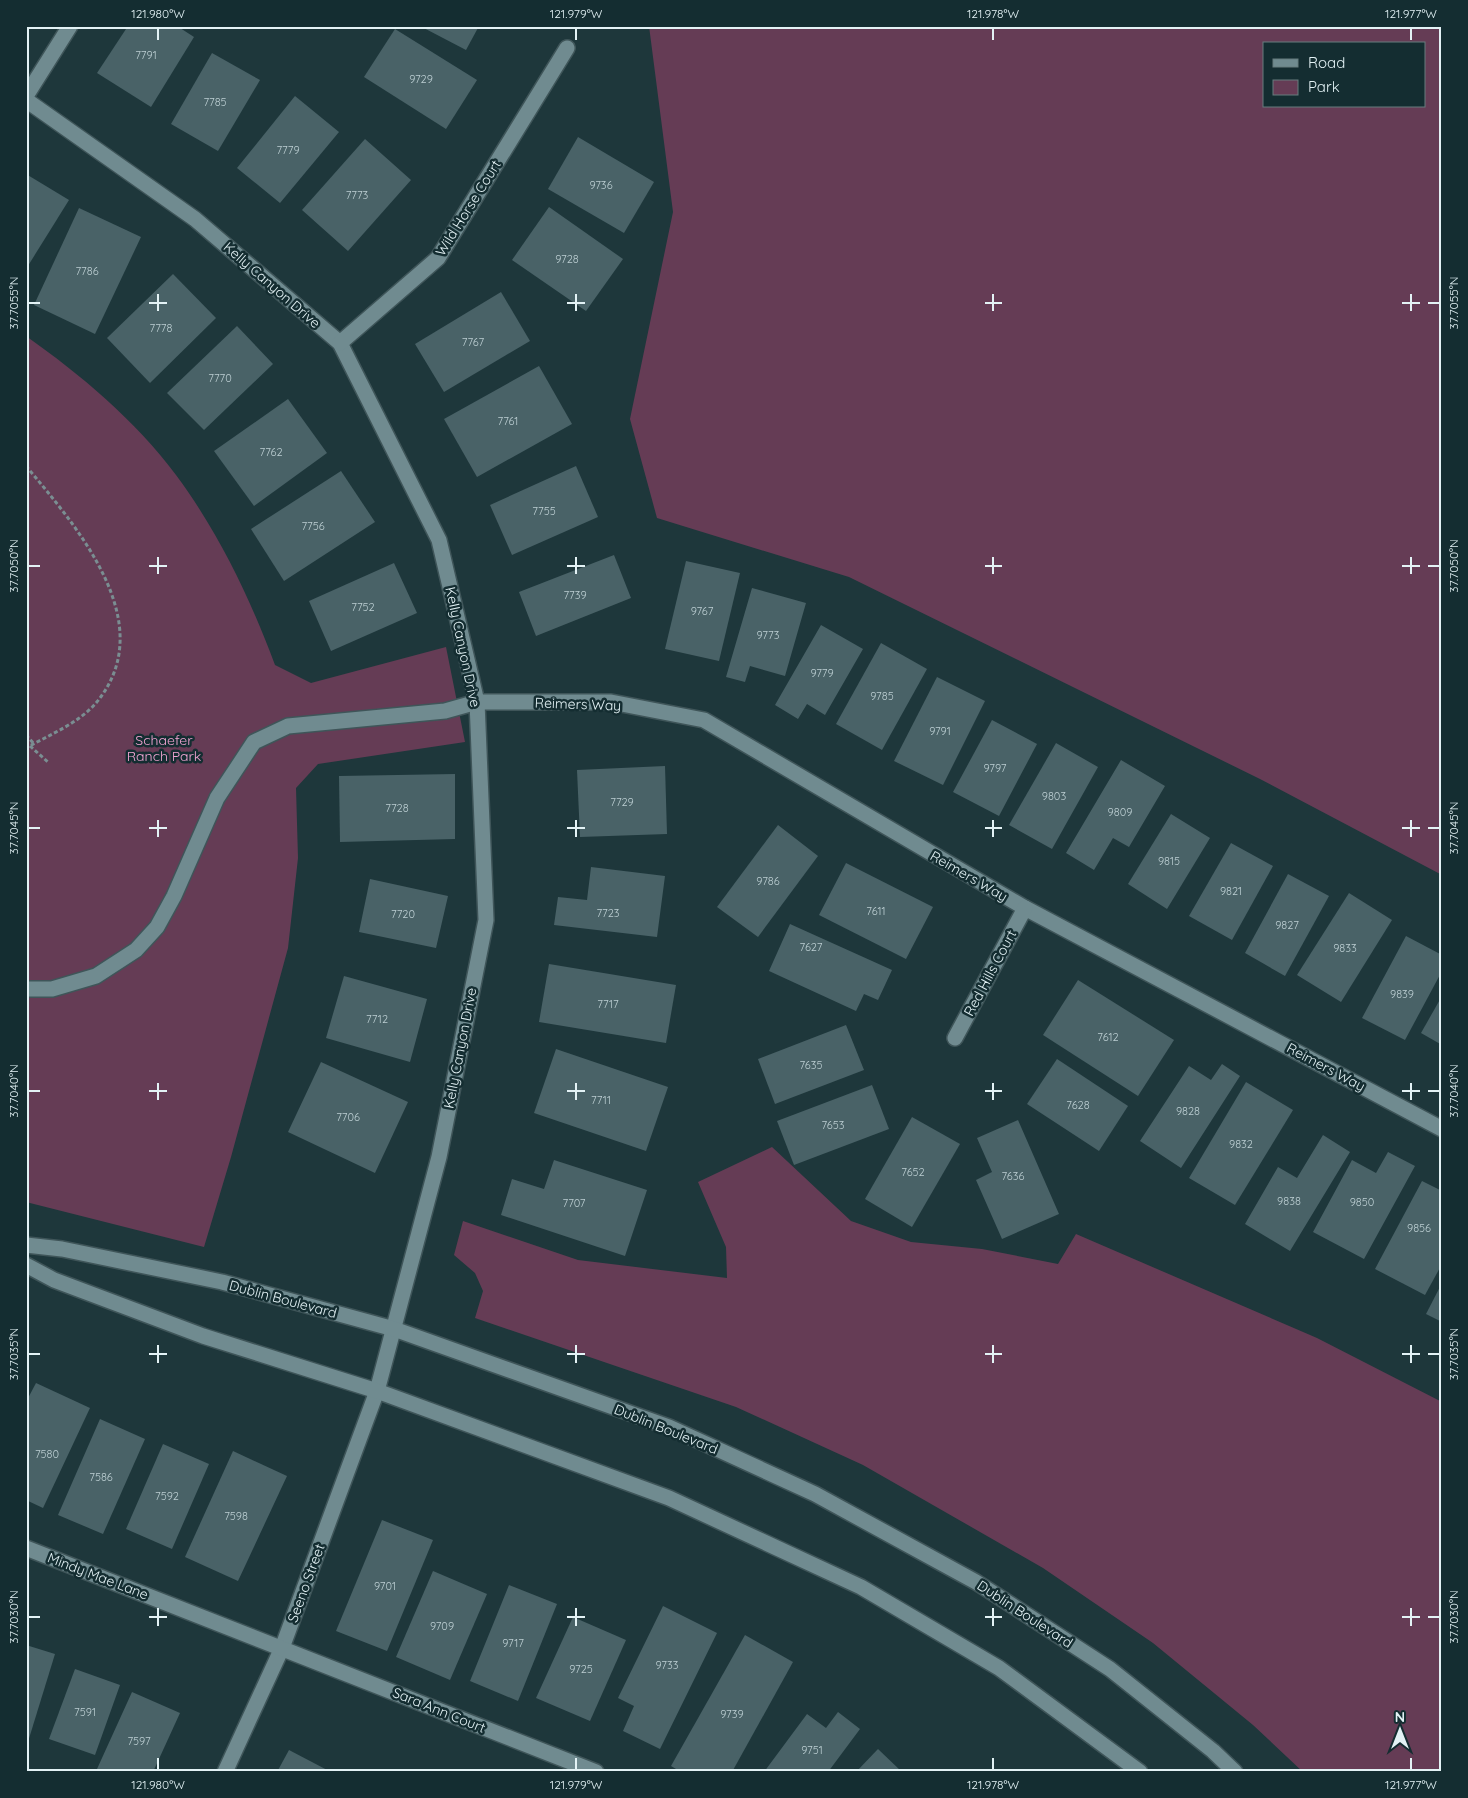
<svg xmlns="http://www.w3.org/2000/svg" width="1468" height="1798" font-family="Quicksand,sans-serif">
  <rect width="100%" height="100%" fill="#1e373b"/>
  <!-- green -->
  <g fill="#653c55" fill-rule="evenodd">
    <path d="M649,26H1442V875L1260,779L849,577L657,518L630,419L673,212ZM1264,44H1424V106H1264Z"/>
    <path d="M26,336C81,375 135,420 176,475C219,533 250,598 275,665L311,683L446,647L465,742L318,764L296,788L298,858L288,948L231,1157L204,1247L26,1202Z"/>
    <path d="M772,1147L851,1221L911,1242L982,1249L1058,1264L1076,1234L1317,1338L1442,1402V1772H1303L1253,1725L1153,1643L1043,1568L863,1465L736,1407L475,1318L483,1291L475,1273L454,1255L463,1221L578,1260L727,1278L726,1247L698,1182Z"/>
  </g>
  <!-- building -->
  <g fill="#496267">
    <path d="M128,26H177L194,37L151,107L97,73Z"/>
    <path d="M420,26H479L466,50Z"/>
    <path d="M395,29L477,80L446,129L364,77Z"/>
    <path d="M212,53L260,80L218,151L171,124Z"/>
    <path d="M295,96L339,132L280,203L237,168Z"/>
    <path d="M578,137L654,182L624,233L548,189Z"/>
    <path d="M365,139L411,180L348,251L302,210Z"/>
    <path d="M26,174L69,200L26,269Z"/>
    <path d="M549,207L623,259L586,311L512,260Z"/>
    <path d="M79,208L141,237L95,334L34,305Z"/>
    <path d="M173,274L216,318L150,383L107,338Z"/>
    <path d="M501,292L530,341L444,392L415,344Z"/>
    <path d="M237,326L273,364L204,430L167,393Z"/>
    <path d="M539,366L572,424L477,477L444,419Z"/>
    <path d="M288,399L327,453L254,506L214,451Z"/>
    <path d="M576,466L598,517L512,555L490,505Z"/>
    <path d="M341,471L375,522L284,581L251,529Z"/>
    <path d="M614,555L631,598L536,636L519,592Z"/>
    <path d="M686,561L740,573L719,661L665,649Z"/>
    <path d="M394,563L417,613L331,651L309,601Z"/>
    <path d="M752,588L806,603L785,676L750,666L745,682L726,677Z"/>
    <path d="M821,625L863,649L825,715L807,704L798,719L775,705Z"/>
    <path d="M881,643L927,669L882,750L836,724Z"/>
    <path d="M937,677L985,701L943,785L894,761Z"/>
    <path d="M992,720L1037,744L999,816L953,792Z"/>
    <path d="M1056,743L1098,767L1052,849L1009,825Z"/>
    <path d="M1121,760L1165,786L1129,847L1113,838L1094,870L1066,853Z"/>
    <path d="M665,766L667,834L580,837L577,770Z"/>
    <path d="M455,774V839L340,842L339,776Z"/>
    <path d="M1171,814L1210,838L1167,909L1128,884Z"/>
    <path d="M778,825L818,856L758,937L717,907Z"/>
    <path d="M1231,843L1273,866L1232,940L1189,916Z"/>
    <path d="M846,863L933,907L906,959L819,915Z"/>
    <path d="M591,867L665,876L657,937L554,925L558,897L587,900Z"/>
    <path d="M1288,874L1329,896L1285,976L1245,953Z"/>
    <path d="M370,879L448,896L436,948L359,932Z"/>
    <path d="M1349,893L1392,920L1341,1002L1297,975Z"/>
    <path d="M790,924L892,970L878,1000L864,994L856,1011L769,971Z"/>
    <path d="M1406,936L1442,955V971L1405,1040L1362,1018Z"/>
    <path d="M549,964L676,985L666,1043L539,1022Z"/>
    <path d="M344,976L427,999L410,1062L326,1038Z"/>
    <path d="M1078,980L1174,1040L1138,1096L1043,1035Z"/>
    <path d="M1442,996V1045L1421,1033Z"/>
    <path d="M846,1025L864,1070L775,1104L758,1059Z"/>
    <path d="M556,1049L668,1087L646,1151L534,1113Z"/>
    <path d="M1057,1059L1128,1106L1099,1151L1027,1104Z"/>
    <path d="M321,1062L408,1102L375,1173L288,1132Z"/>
    <path d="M1222,1064L1240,1076L1181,1168L1140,1141L1189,1066L1211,1080Z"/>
    <path d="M1246,1082L1293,1110L1235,1205L1189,1178Z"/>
    <path d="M872,1085L889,1129L794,1165L777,1121Z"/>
    <path d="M912,1117L960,1144L912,1227L865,1199Z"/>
    <path d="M1018,1120L1059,1214L1002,1239L976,1180L992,1172L977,1138Z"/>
    <path d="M1323,1135L1350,1152L1290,1251L1245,1224L1278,1167L1297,1178Z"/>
    <path d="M1388,1152L1415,1166L1364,1259L1313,1232L1352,1160L1376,1173Z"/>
    <path d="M554,1160L647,1190L625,1256L501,1215L512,1179L544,1189Z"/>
    <path d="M1422,1181L1442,1191V1264L1425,1295L1375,1269Z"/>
    <path d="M1442,1283V1322L1426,1314Z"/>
    <path d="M36,1383L90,1408L43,1508L26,1500V1402Z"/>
    <path d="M100,1419L145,1439L103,1534L58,1515Z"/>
    <path d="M163,1444L209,1464L172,1549L126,1529Z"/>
    <path d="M233,1451L287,1476L238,1581L185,1557Z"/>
    <path d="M382,1520L433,1540L387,1651L336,1631Z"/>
    <path d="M433,1571L487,1594L450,1680L396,1657Z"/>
    <path d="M509,1585L557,1604L518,1701L470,1681Z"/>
    <path d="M663,1606L717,1633L660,1749L623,1731L634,1706L618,1698Z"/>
    <path d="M573,1617L626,1640L590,1721L536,1698Z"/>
    <path d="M745,1635L793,1662L732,1772H681L671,1766Z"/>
    <path d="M26,1645L55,1654L27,1745H26Z"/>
    <path d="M75,1669L120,1685L95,1755L49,1739Z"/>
    <path d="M132,1692L180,1713L153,1772H105L97,1769Z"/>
    <path d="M838,1712L860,1729L828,1772H764L807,1714L826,1728Z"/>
    <path d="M878,1749L902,1772H856Z"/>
    <path d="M289,1750L331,1772H277Z"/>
  </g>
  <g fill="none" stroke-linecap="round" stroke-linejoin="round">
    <defs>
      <g id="minor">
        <path d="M26,96L70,26"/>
        <path d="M26,100L195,219L340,343L439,540L477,702L486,920L439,1157L377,1391L282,1648L225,1772"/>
        <path d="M340,343L438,258L567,48"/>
        <path d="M26,989H52L96,976L136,950L157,927L174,896L217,798L254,742L288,726L445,711L477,702H611L704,720L1025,908L1442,1129"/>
        <path d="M955,1038L1025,908"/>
        <path d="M26,1245L62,1249L222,1282L394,1329L669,1427L815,1494L976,1582L1110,1669L1213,1751L1235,1772"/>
        <path d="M26,1265L54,1280L203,1336L377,1391L669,1498L861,1587L999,1668L1140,1772"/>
        <path d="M26,1548L596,1772"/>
      </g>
    </defs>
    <!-- minor casing -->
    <use href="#minor" stroke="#3f5559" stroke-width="18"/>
    <!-- path -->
    <g stroke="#7a8e92" stroke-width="3" stroke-dasharray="4 2.5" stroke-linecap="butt">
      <path d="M26,466C77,527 162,624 96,703C79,723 49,735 26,748"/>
      <path d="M26,735L34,744"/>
      <path d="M30,746L49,763"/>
    </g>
    <!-- minor -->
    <use href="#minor" stroke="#708b90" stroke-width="15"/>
  </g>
  <!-- ticks -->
  <path fill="none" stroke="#e3f2f5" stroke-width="2" d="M158,28V40M576,28V40M993,28V40M1411,28V40M158,294V311M576,294V311M993,294V311M1411,294V311M28,303H40M149,303H167M567,303H585M985,303H1002M1402,303H1420M1428,303H1440M158,557V574M576,557V574M993,557V574M1411,557V574M28,566H40M149,566H167M567,566H585M985,566H1002M1402,566H1420M1428,566H1440M158,820V837M576,820V837M993,820V837M1411,820V837M28,828H40M149,828H167M567,828H585M985,828H1002M1402,828H1420M1428,828H1440M158,1083V1100M576,1083V1100M993,1083V1100M1411,1083V1100M28,1091H40M149,1091H167M567,1091H585M985,1091H1002M1402,1091H1420M1428,1091H1440M158,1345V1363M576,1345V1363M993,1345V1363M1411,1345V1363M28,1354H40M149,1354H167M567,1354H585M985,1354H1002M1402,1354H1420M1428,1354H1440M158,1608V1626M576,1608V1626M993,1608V1626M1411,1608V1626M28,1617H40M149,1617H167M567,1617H585M985,1617H1002M1402,1617H1420M1428,1617H1440M158,1758V1770M576,1758V1770M993,1758V1770M1411,1758V1770"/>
  <g text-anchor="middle" stroke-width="5" stroke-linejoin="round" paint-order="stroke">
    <!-- number labels -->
    <g font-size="11" fill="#bcced2">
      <text x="146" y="59">7791</text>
      <text x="421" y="83">9729</text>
      <text x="215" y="106">7785</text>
      <text x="288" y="154">7779</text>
      <text x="601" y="189">9736</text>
      <text x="357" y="199">7773</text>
      <text x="567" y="263">9728</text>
      <text x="87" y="275">7786</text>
      <text x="161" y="332">7778</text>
      <text x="473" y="346">7767</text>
      <text x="220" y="382">7770</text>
      <text x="508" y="425">7761</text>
      <text x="271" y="456">7762</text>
      <text x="544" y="515">7755</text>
      <text x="313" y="530">7756</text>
      <text x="575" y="599">7739</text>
      <text x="363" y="611">7752</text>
      <text x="702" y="615">9767</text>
      <text x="768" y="639">9773</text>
      <text x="822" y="677">9779</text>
      <text x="882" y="700">9785</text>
      <text x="940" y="735">9791</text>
      <text x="995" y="772">9797</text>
      <text x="1054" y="800">9803</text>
      <text x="622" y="806">7729</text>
      <text x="397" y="812">7728</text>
      <text x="1120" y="816">9809</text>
      <text x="1169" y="865">9815</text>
      <text x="768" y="885">9786</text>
      <text x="1231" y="895">9821</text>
      <text x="876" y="915">7611</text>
      <text x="608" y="917">7723</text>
      <text x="403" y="918">7720</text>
      <text x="1287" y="929">9827</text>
      <text x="811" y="951">7627</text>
      <text x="1345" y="952">9833</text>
      <text x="1402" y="998">9839</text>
      <text x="608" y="1008">7717</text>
      <text x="377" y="1023">7712</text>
      <text x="1108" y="1041">7612</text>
      <text x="811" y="1069">7635</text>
      <text x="601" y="1104">7711</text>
      <text x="1078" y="1109">7628</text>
      <text x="1188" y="1115">9828</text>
      <text x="348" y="1121">7706</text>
      <text x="833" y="1129">7653</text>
      <text x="1241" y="1148">9832</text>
      <text x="913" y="1176">7652</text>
      <text x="1013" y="1180">7636</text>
      <text x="1289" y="1205">9838</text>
      <text x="1362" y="1206">9850</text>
      <text x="574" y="1207">7707</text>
      <text x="1419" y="1232">9856</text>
      <text x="47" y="1458">7580</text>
      <text x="101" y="1481">7586</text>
      <text x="167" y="1500">7592</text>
      <text x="236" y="1520">7598</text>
      <text x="385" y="1590">9701</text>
      <text x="442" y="1630">9709</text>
      <text x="513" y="1647">9717</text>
      <text x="667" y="1669">9733</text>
      <text x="581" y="1673">9725</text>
      <text x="85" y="1716">7591</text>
      <text x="732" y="1718">9739</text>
      <text x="139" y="1745">7597</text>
      <text x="812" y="1754">9751</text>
    </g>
    <!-- street labels -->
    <g font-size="14" fill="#e3f2f5" stroke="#142d31">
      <text transform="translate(468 208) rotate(-58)" y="5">Wild Horse Court</text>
      <text transform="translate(272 285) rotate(41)" y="5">Kelly Canyon Drive</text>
      <text transform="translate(463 647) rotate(78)" y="5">Kelly Canyon Drive</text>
      <text transform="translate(578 704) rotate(2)" y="5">Reimers Way</text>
      <text transform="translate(969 876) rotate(30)" y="5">Reimers Way</text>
      <text transform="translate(990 973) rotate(-62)" y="5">Red Hills Court</text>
      <text transform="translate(460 1048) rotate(-79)" y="5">Kelly Canyon Drive</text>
      <text transform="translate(1326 1067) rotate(28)" y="5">Reimers Way</text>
      <text transform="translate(283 1299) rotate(15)" y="5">Dublin Boulevard</text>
      <text transform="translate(666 1429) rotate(22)" y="5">Dublin Boulevard</text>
      <text transform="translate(98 1576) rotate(21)" y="5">Mindy Mae Lane</text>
      <text transform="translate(306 1583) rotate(-70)" y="5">Seeno Street</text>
      <text transform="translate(1025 1614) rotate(33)" y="5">Dublin Boulevard</text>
      <text transform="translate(439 1710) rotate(22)" y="5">Sara Ann Court</text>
    </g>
    <!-- park labels -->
    <g font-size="14" fill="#f5a6d5" stroke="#142d31">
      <text x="164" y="745">Schaefer<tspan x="164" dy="16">Ranch Park</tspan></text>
    </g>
  </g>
  <!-- border -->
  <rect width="1468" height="1798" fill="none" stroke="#142d31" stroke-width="55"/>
  <!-- legend -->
  <rect x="1263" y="42" width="162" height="65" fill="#142d31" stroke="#677c7f"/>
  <rect x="1273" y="59" width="25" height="8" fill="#708b90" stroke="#677c7f"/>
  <text x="1308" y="68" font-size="15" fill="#e3f2f5">Road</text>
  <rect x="1273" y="80" width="25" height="15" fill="#653c55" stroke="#677c7f"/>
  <text x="1308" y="92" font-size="15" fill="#e3f2f5">Park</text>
  <!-- north arrow -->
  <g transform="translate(1400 1730)" stroke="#142d31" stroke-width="4" paint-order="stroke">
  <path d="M0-4L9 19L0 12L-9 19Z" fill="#e3f2f5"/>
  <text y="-8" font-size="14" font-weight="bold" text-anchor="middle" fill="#e3f2f5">N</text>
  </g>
  <rect x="28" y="28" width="1412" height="1742" fill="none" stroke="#e3f2f5" stroke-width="2"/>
  <g font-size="12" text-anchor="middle" fill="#e3f2f5">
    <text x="158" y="18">121.980°W</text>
    <text x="576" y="18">121.979°W</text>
    <text x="993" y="18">121.978°W</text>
    <text x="1411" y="18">121.977°W</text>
    <text transform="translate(14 303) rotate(-90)" y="4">37.7055°N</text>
    <text transform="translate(1454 303) rotate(-90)" y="4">37.7055°N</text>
    <text transform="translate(14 566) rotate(-90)" y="4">37.7050°N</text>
    <text transform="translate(1454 566) rotate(-90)" y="4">37.7050°N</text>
    <text transform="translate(14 828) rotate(-90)" y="4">37.7045°N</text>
    <text transform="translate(1454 828) rotate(-90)" y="4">37.7045°N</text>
    <text transform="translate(14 1091) rotate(-90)" y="4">37.7040°N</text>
    <text transform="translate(1454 1091) rotate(-90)" y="4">37.7040°N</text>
    <text transform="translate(14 1354) rotate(-90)" y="4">37.7035°N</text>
    <text transform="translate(1454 1354) rotate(-90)" y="4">37.7035°N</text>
    <text transform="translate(14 1617) rotate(-90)" y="4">37.7030°N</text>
    <text transform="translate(1454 1617) rotate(-90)" y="4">37.7030°N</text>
    <text x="158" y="1789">121.980°W</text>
    <text x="576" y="1789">121.979°W</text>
    <text x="993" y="1789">121.978°W</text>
    <text x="1411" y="1789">121.977°W</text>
  </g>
</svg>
